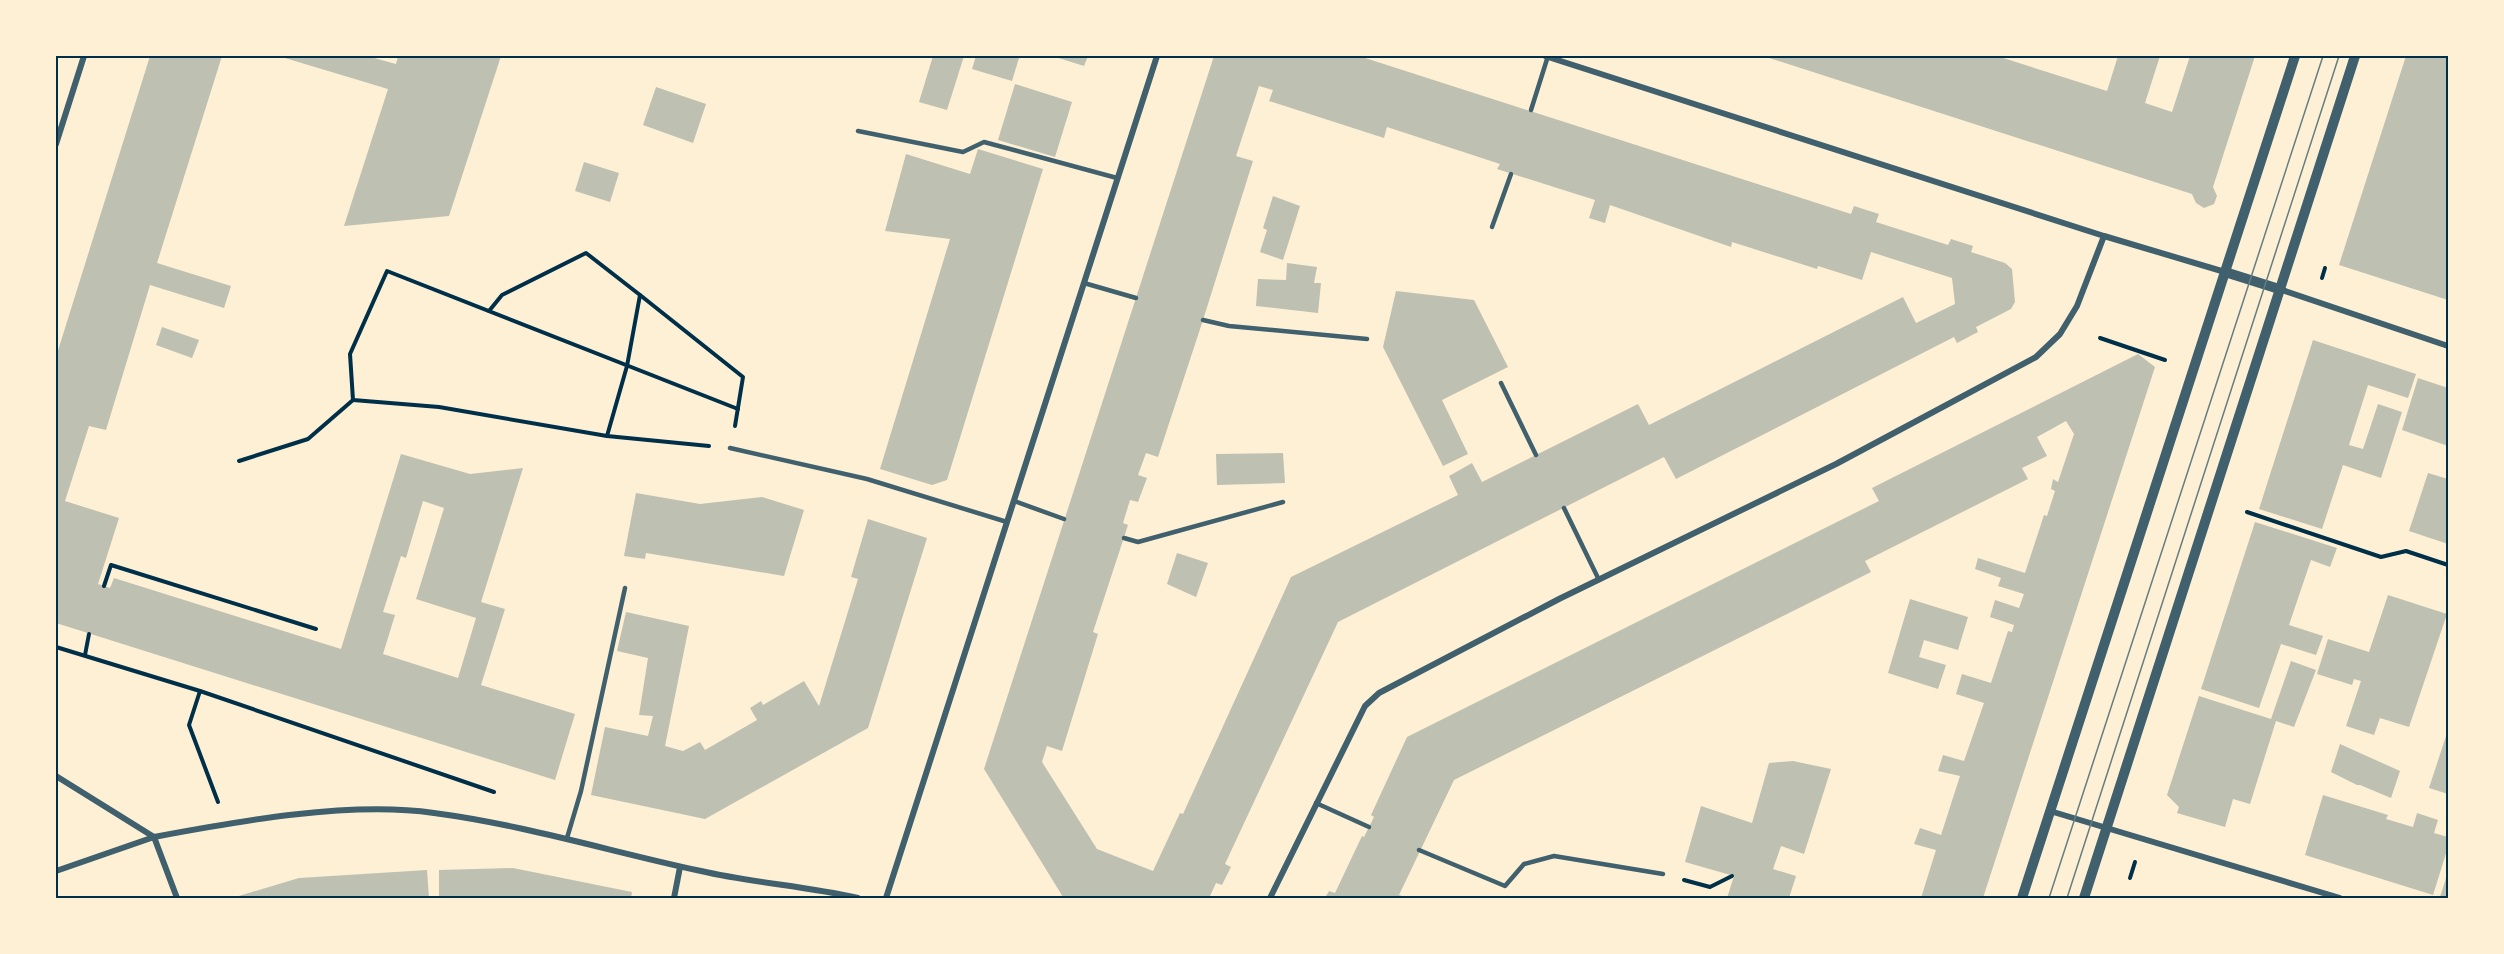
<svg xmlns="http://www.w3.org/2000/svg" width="2504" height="954" font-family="Raleway,sans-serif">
  <rect width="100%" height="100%" fill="#fdf0d5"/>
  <!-- building -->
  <g fill="#bec0b2" fill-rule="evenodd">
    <path d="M150,56H222L157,263L231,286L224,308L150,285L106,430L89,426L65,501L119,518L98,584L110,588L114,578L341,649L401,454L470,474L523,468L481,602L505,609L481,685L575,714L555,780L56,623V357ZM423,501L444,508L416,599L476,618L458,678L383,654L395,615L383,612L401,556L406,558Z"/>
    <path d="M286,56H367L396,64L398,56H501L449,216L344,226L388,89L285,58Z"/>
    <path d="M933,56H964L947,110L919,102Z"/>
    <path d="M976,56L1019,58L1012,81L972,69Z"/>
    <path d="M1052,56H1088L1084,66Z"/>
    <path d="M1214,56H1359L1851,214L1854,206L1879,214L1876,222L1948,245L1951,239L1973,246L1971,252L2005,263L2012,269L2015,302L2011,309L1976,327L1978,332L1957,343L1954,337L1676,479L1664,457L1338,622L1225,864L1231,867L1222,885L1216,883L1210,896L1212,898H1068L1063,897L984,769ZM1259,86L1273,90L1269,101L1384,138L1387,127L1500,164L1497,169L1595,200L1589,218L1605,223L1610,205L1731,247L1732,242L1817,269L1818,266L1862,280L1871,252L1952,278L1955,304L1916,323L1903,297L1649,425L1638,404L1482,482L1472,463L1449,476L1458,495L1291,577L1183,814L1180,813L1153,871L1097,849L1042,762L1047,746L1062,751L1098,634L1093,632L1128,525L1123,523L1130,500L1138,502L1147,478L1138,475L1146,453L1158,457L1203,320L1253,161L1236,156Z"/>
    <path d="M1763,56H1997L2107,91L2118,56H2160L2145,103L2172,112L2190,56H2255L2213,187L2217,196L2214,204L2204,208L2196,203L2192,194Z"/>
    <path d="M2406,56H2448V300L2339,265Z"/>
    <path d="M1015,84L1072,102L1055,157L998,140Z"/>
    <path d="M656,87L706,104L693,143L643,125Z"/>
    <path d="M978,149L1043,169L947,480L932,485L880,469L950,239L885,231L906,154L970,174Z"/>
    <path d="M584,162L619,173L610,202L575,191Z"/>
    <path d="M1273,196L1300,206L1283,260L1260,252L1267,230L1263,228Z"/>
    <path d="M1287,263L1317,267L1314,283H1321L1318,313L1256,306L1258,279L1286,280Z"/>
    <path d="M1396,291L1474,300L1508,367L1442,400L1468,454L1443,466L1383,347Z"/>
    <path d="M162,327L199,340L192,358L156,345Z"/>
    <path d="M2313,340L2416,374L2408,398L2368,385L2349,445L2363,449L2378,404L2402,412L2381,478L2343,465L2322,529L2259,509Z"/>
    <path d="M2138,354L2155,367L1983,898H1921L1936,850L1914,844L1920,828L1941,835L1960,776L1938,771L1943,755L1964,761L1984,703L1956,694L1962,674L1991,683L2008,631L2012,632L2014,625L1990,617L1995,600L2019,608L2024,594L1998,586L2001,578L1975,569L1978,558L2025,573L2044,515L2047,516L2055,491L2051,489L2053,479L2058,482L2074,434L2066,421L2037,437L2047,456L2022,468L2028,479L1865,561L1871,572L1454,780L1399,895L1402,896L1401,898H1325L1329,891L1335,893L1362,836L1364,837L1374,817L1371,815L1407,737L1879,501L1872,488Z"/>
    <path d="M2418,378L2448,388V446L2402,430Z"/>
    <path d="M1283,453L1285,483L1217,485L1216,454Z"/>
    <path d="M2428,473L2448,479V544L2409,531Z"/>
    <path d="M636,493L700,504L762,497L804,510L784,576L646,553L645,559L624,556Z"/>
    <path d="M868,519L927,538L868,728L705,819L591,795L605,727L648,736L653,716L639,715L648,658L617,651L626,612L689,626L665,746L683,751L700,742L705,750L757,720L750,708L761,701L763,705L804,681L819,706L858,579L851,577Z"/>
    <path d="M2255,522L2337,548L2330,567L2311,560L2289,625L2323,636L2316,655L2281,644L2259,708L2201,689Z"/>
    <path d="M1177,553L1208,563L1196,597L1167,584Z"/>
    <path d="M2388,595L2447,614L2409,727L2380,718L2374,735L2346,726L2361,681L2354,679L2352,685L2317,674L2328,639L2369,652Z"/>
    <path d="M1910,599L1968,617L1958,650L1924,640L1919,657L1946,665L1938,689L1888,673Z"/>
    <path d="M2291,661L2316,670L2294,727L2276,721L2250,804L2233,799L2225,827L2177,813L2179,807L2167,795L2199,696L2271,719Z"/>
    <path d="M2448,730V794L2429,788Z"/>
    <path d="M2340,744L2400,771L2391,798L2360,785H2357L2331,772Z"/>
    <path d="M1793,761L1831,769L1804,854L1781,846L1773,869L1796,876L1789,898H1727L1734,876L1685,862L1701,806L1752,823L1769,763Z"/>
    <path d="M2323,795L2388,815L2386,819L2413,827L2417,813L2438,820L2434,833L2448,837V847L2433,895L2305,855Z"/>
    <path d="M513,868L632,892L631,898H439V870Z"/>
    <path d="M427,870L429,898H232L299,878Z"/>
    <path d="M2448,872V898H2444L2440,897Z"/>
  </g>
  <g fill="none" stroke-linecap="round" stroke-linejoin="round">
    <!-- path -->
    <g stroke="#003049" stroke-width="4">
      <path d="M2322,278L2325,268"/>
      <path d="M640,295L743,377L735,426"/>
      <path d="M489,311L502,295L586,253L640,295L627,366L607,436"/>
      <path d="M2100,338L2165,360"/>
      <path d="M709,446L607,436L439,407L353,400L350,354L387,271L738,409"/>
      <path d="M239,461L308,439L353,400"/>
      <path d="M2247,512L2381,557L2406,551L2448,565"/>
      <path d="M104,586L111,565L316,629"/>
      <path d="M56,647L200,691L494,792"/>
      <path d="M85,655L89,634"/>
      <path d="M200,691L189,725L218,802"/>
      <path d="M2130,878L2135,862"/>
      <path d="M1684,880L1710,887L1732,876"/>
    </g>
    <!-- service -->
    <g stroke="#3f606c" stroke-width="4.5">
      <path d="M1531,110L1548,56"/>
      <path d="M858,131L963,152L984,142L1117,178"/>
      <path d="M1492,227L1511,174"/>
      <path d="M1084,283L1136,298"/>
      <path d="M1203,320L1229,326L1367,339"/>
      <path d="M1501,383L1536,455"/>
      <path d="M730,448L867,479L1007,522"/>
      <path d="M1014,501L1064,519"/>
      <path d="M1564,508L1599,580"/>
      <path d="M1124,538L1138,542L1283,502"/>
      <path d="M1316,803L1369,827"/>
      <path d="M567,838L581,791L625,588"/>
      <path d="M1419,850L1505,886L1524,864L1554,856L1663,874"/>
    </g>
    <!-- minor -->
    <g stroke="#3f606c" stroke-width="6">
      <path d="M1545,56L2104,236L2225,272"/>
      <path d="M56,144L84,56"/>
      <path d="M2279,289L2448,346"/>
      <path d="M56,776L154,837C239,821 349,801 434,813C525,825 612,852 701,871C753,883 806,886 858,898"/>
      <path d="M2050,811L2340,898"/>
      <path d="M56,871L154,837L177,898"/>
      <path d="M674,898L680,867"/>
      <path d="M886,898L1157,56"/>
      <path d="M1270,898L1365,706L1379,693L1559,599L1836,464L2036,357L2060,334L2077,306L2104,236"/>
    </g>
    <!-- tertiary -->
    <g stroke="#3f606c" stroke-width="10">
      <path d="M2225,272L2279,289"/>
      <path d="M2022,898L2295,56"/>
      <path d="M2084,898L2355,56"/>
    </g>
    <!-- tram -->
    <g stroke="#657d81" stroke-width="1.5">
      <path d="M2049,898L2323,56"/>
      <path d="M2067,898L2339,56"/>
    </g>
  </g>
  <!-- border -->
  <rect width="2504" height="954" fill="none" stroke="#fdf0d5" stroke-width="114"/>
  <rect x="57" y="57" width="2390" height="840" fill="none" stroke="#003049" stroke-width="2"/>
</svg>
